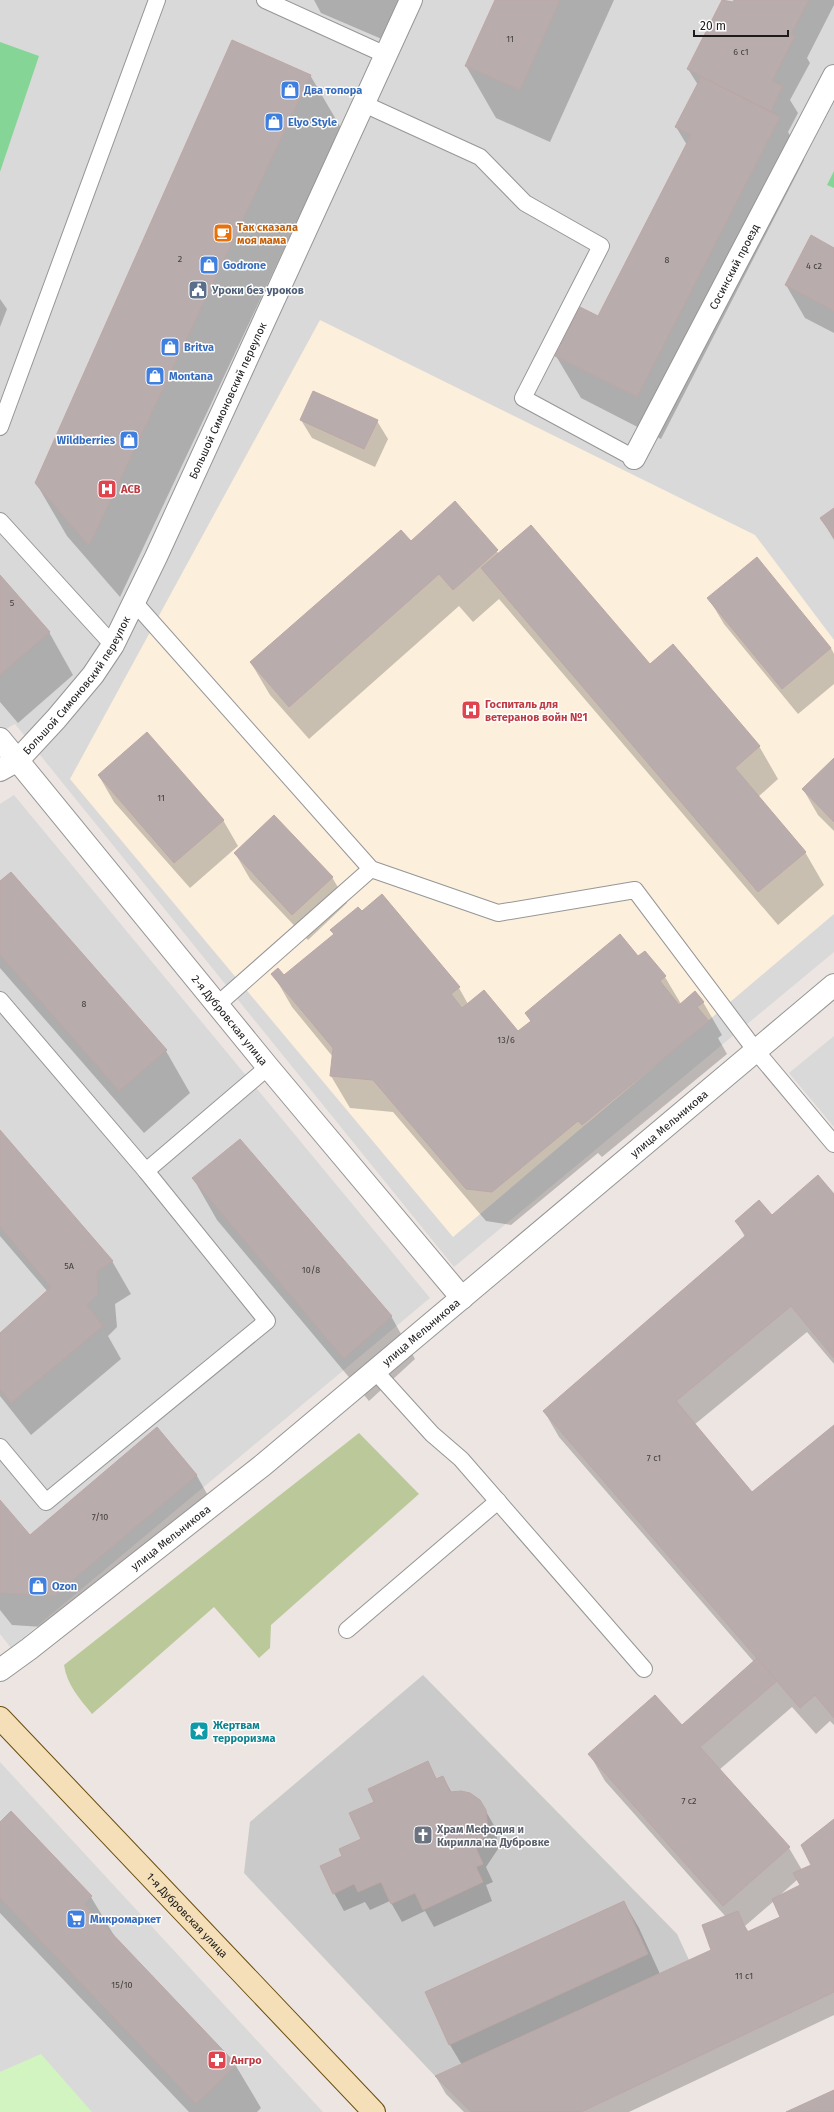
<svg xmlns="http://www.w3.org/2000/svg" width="834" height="2112" font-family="'Fira Sans',sans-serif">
  <rect width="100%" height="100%" fill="#ece5e2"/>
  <!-- residential -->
  <g fill="#dad9d9">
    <path d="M0,0H834V952L454,1267L15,724L0,732Z"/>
    <path d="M14,795L430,1298L11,1648L0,1634V804Z"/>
    <path d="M834,1036V1127L789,1073Z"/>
    <path d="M0,1762L323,2112H0Z"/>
  </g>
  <!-- education -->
  <path fill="#fcefdc" d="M320,320L755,535L834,640V914L453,1237L70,779Z"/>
  <!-- religious -->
  <path fill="#cacaca" d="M423,1675L677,1934L689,1960L435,2076L244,1873L250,1822Z"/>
  <!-- forest -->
  <path fill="#bbc99a" d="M359,1433L419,1494L271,1625L270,1648L259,1658L214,1607L92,1714C79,1698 67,1685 64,1665Z"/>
  <!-- park -->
  <path fill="#d2f4c1" d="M41,2054L92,2112H0V2072Z"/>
  <!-- pitch -->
  <g fill="#85d696">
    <path d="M0,42L39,56L0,172Z"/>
    <path d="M834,171V188L827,185Z"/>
  </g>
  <!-- shadow -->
  <g fill="#0003" fill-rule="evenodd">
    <path d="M314,0H403L384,40L321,13Z"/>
    <path d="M496,0H614L550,142L496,118L466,66Z"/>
    <path d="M723,0L734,3L736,0H834V5L807,58L810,63L790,100L798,113L788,132L804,160L661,439L581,398L556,356L599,318L687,145L676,127L698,85L688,69Z"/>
    <path d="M310,75L341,128L120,597L67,536L36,483Z"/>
    <path d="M834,249V333L805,318L786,285Z"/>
    <path d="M0,299L7,309L0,327Z"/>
    <path d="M301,420L377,421L388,439L375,467L312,438Z"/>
    <path d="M455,503L499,554L759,746L778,779L758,797L805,852L824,885L778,925L499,599L473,622L459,606L309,739L270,695L251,663L411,542Z"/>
    <path d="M834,509V540L821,518Z"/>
    <path d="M0,576L49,632L73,675L18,723L0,702Z"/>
    <path d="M709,599L831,648L834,654V684L798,714L724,624Z"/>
    <path d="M834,760V831L818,815L803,789Z"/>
    <path d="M99,776L223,820L238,846L190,888L114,802Z"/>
    <path d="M235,853L332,877L347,903L308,940L250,879Z"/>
    <path d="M0,883L166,1051L190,1093L144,1133L0,968Z"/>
    <path d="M645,952L665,977L681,1004L703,1002L722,1035L718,1038L727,1054L602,1157L598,1153L511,1225L486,1221L393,1112L350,1108L331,1076L333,1057L292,1007L273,974L459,988L468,1004L518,1033L531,1022L526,1013L638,958Z"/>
    <path d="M0,1132L112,1261L131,1294L115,1304L117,1327L108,1336L121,1359L31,1435L0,1396V1334L48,1292L0,1236Z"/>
    <path d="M193,1178L391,1316L415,1359L369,1401L217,1220Z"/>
    <path d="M834,1195V1364L807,1332L694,1425L752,1494L834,1426V1725L830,1721L816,1734L792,1707L719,1770L789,1848L802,1870L813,1866L834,1820V2015L629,2112H464L446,2094L436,2077L462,2065L450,2045L427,1992L624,1902L639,1928L660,1974L712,1951L726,1917L605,1781L590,1755L682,1726L754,1662L559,1437L544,1411L745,1237L736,1221L771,1216ZM798,1879L801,1886L779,1896ZM774,1901L781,1918L749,1932L745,1926Z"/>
    <path d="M157,1429L197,1476L215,1508L73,1629L12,1625L0,1610V1502L30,1536Z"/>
    <path d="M427,1763L437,1780L443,1777L452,1793L480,1801L496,1829L498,1849L486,1867L493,1882L486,1885L492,1901L434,1927L425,1911L402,1922L390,1901L370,1910L365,1902L344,1911L334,1893L343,1856L363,1840L375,1802Z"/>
    <path d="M11,1813L91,1897L115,1937L236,2066L261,2108L257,2112H189L0,1913V1823Z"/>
  </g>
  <!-- building -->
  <g fill="#b9acac" stroke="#bda7a6">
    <path d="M495,0H560L520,90L465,66Z"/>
    <path d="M722,0L733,2L734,0H809L791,34L795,36L772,81L783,86L771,111L687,69Z"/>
    <path d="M232,40L311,75L89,546L35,483Z"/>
    <path d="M701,77L780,117L637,397L555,356L580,307L598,316L691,135L675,127Z"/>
    <path d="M811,235L834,248V311L785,285Z"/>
    <path d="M313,391L378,420L364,449L300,420Z"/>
    <path d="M455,501L498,550L453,590L439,574L289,707L250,662L401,530L411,541Z"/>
    <path d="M834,508V537L820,518Z"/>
    <path d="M531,525L650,664L673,644L760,746L735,768L806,852L758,892L481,568Z"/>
    <path d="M757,557L831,648L782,689L707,598Z"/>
    <path d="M0,575L50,632L0,675Z"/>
    <path d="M147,732L224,820L174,863L98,775Z"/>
    <path d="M834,758V822L802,789Z"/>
    <path d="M274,815L333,877L292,915L234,853Z"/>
    <path d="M11,872L167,1050L119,1091L0,955V881Z"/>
    <path d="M382,894L460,987L451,994L462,1008L484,990L518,1031L531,1021L525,1013L620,934L638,956L645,951L666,976L660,981L679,1005L695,991L704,1002L697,1007L709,1021L582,1125L578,1121L492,1192L466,1189L373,1080L330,1076L333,1048L271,974L278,968L284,975L334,934L330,930L358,907L362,911Z"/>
    <path d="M0,1130L113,1261L97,1271L98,1294L87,1305L103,1326L11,1403L0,1389V1333L51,1287L0,1227Z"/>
    <path d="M240,1139L392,1316L344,1359L192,1178Z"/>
    <path d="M818,1175L834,1194V1358L791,1306L676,1401L752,1492L834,1425V1718L815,1695L800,1708L543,1411L746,1235L735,1221L759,1200L772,1215Z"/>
    <path d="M157,1427L197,1475L54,1596L0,1593V1500L30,1535Z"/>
    <path d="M757,1658L777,1681L700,1747L790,1847L723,1906L588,1754L655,1695L682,1725Z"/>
    <path d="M428,1761L436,1779L443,1776L450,1792L461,1791L470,1793L480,1800L486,1810L488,1831L476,1848L483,1864L476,1867L483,1882L423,1910L415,1893L391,1904L381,1882L358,1892L354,1884L333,1894L320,1866L342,1856L339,1849L361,1839L349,1813L374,1802L368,1789Z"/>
    <path d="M11,1811L92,1896L84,1904L237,2065L196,2104L0,1898V1822Z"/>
    <path d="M834,1819V1992L581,2112H471L435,2076L711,1950L702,1925L738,1911L747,1932L780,1917L772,1899L800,1885L793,1873L811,1865L801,1845Z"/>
    <path d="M624,1901L648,1954L449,2045L425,1992Z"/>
    <path d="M834,2090V2112H786Z"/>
  </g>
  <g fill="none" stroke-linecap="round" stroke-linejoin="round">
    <defs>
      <g id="service">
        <path d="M265,0L386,55"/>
        <path d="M364,104L480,157L525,203L601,246L523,398L634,458"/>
        <path d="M0,427L157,0"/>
        <path d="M0,521L113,645"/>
        <path d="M134,602L371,869L498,913L635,890L756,1051L834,1144"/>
        <path d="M0,1000L146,1171"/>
        <path d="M217,1005L371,869"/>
        <path d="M375,1371L432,1434L461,1459L644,1669"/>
        <path d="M0,1447L46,1502L267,1321L146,1171L268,1067"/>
        <path d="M347,1630L498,1501"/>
      </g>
      <g id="minor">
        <path id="s1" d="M634,458L834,76"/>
        <path id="s2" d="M0,739L268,1067L462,1298"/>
        <path id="s3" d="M0,770L18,760L56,719L93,675L113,645L156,557L411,0"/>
      </g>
      <g id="tertiary">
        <path id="s4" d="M0,1670L29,1649L263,1465L834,985"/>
      </g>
      <g id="secondary">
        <path id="s5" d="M0,1718L374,2112"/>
      </g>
    </defs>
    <!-- service casing -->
    <use href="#service" stroke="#969696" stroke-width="18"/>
    <!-- minor casing -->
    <use href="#minor" stroke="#969696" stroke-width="24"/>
    <!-- tertiary casing -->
    <use href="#tertiary" stroke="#969696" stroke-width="24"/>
    <!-- secondary casing -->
    <use href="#secondary" stroke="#694d0d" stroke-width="24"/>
    <!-- service -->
    <use href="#service" stroke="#fff" stroke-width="16"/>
    <!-- minor -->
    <use href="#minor" stroke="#fff" stroke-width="22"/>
    <!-- tertiary -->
    <use href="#tertiary" stroke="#fff" stroke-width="22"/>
    <!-- secondary -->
    <use href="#secondary" stroke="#f4dfb9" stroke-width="22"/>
  </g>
  <!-- icons -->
  <defs>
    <symbol id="shop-square" viewBox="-11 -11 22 22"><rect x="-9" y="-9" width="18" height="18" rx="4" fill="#3f7fe0" stroke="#fff"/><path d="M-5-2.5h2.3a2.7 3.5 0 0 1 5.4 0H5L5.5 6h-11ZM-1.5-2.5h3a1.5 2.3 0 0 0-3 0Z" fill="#fff"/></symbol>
    <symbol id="cafe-square" viewBox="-11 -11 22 22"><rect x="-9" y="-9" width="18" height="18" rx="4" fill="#e8710a" stroke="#fff"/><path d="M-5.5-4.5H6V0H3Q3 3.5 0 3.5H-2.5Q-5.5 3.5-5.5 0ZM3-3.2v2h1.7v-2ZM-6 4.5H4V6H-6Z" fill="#fff"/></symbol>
    <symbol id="civic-square" viewBox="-11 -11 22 22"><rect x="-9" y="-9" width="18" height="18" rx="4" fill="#5c6f8a" stroke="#fff"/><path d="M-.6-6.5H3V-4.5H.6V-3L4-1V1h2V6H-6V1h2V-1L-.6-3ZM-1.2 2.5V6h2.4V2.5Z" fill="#fff"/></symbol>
    <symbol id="hospital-square" viewBox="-11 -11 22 22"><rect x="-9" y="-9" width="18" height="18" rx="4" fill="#e0444e" stroke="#fff"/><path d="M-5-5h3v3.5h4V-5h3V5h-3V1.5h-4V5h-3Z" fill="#fff"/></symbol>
    <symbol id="sight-square" viewBox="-11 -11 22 22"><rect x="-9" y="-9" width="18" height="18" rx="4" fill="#0f9aa8" stroke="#fff"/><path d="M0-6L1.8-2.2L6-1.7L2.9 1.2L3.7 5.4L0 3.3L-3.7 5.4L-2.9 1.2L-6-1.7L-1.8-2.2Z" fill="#fff"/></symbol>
    <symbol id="church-square" viewBox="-11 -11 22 22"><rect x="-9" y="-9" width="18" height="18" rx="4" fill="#6b7280" stroke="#fff"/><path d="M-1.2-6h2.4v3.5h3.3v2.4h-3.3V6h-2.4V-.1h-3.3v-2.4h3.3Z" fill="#fff"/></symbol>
    <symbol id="supermarket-square" viewBox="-11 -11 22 22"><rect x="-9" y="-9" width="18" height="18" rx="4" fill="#3f7fe0" stroke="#fff"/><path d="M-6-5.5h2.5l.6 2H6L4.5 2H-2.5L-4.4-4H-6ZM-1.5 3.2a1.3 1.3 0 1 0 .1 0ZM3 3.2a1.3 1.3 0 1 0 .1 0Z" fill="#fff"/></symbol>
    <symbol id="pharmacy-square" viewBox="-11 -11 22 22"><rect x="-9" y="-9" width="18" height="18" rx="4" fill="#e0444e" stroke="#fff"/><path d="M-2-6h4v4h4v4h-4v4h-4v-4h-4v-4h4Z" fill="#fff"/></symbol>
  </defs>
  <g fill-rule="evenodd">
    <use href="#shop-square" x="279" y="79" width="22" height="22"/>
    <use href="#shop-square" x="263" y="111" width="22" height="22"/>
    <use href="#cafe-square" x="212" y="222" width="22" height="22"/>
    <use href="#shop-square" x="198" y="254" width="22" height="22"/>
    <use href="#civic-square" x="187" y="279" width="22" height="22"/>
    <use href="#shop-square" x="159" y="336" width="22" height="22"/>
    <use href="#shop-square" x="144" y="365" width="22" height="22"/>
    <use href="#shop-square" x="118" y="429" width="22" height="22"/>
    <use href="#hospital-square" x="96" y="478" width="22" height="22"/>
    <use href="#hospital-square" x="460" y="699" width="22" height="22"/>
    <use href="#shop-square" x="27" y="1575" width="22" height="22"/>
    <use href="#sight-square" x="188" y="1720" width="22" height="22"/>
    <use href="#church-square" x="412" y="1824" width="22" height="22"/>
    <use href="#supermarket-square" x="65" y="1908" width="22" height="22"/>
    <use href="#pharmacy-square" x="206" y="2049" width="22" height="22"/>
  </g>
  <g text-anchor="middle" stroke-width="3" stroke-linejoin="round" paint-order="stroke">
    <!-- number labels -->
    <g font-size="9" fill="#434040">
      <text x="510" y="42">11</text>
      <text x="741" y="55">6 с1</text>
      <text x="180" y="262">2</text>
      <text x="667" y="263">8</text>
      <text x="814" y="269">4 с2</text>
      <text x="12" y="606">5</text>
      <text x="161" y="801">11</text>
      <text x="84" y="1007">8</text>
      <text x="506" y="1043">13/6</text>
      <text x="69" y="1269">5А</text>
      <text x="311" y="1273">10/8</text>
      <text x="654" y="1461">7 с1</text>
      <text x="100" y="1520">7/10</text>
      <text x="689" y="1804">7 с2</text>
      <text x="744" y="1979">11 с1</text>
      <text x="122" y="1988">15/10</text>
    </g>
    <!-- shop labels -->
    <g font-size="11" font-weight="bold" fill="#366cbe" stroke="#fff" text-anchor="start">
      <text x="304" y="94">Два топора</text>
      <text x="288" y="126">Elyo Style</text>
      <text x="223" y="269">Godrone</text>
      <text x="184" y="351">Britva</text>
      <text x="169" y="380">Montana</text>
      <text x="115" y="444" text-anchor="end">Wildberries</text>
      <text x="52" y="1590">Ozon</text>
      <text x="90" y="1923">Микромаркет</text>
    </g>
    <!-- food labels -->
    <g font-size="11" font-weight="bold" fill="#c56008" stroke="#fff" text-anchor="start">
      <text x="237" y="231">Так сказала<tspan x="237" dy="13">моя мама</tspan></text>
    </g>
    <!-- street labels -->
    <g font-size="11" fill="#1c1c1c" stroke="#fff">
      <text dy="4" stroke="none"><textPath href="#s1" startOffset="216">Сосинский проезд</textPath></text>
      <text dy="4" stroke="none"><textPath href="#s3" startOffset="440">Большой Симоновский переулок</textPath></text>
      <text dy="4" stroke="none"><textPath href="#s3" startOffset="116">Большой Симоновский переулок</textPath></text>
      <text dy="4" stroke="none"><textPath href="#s2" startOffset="363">2-я Дубровская улица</textPath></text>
      <text dy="4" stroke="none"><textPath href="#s4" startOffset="864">улица Мельникова</textPath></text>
      <text dy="4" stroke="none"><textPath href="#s4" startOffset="540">улица Мельникова</textPath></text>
      <text dy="4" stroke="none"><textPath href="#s4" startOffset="216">улица Мельникова</textPath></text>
      <text dy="4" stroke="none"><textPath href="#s5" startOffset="272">1-я Дубровская улица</textPath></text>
    </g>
    <!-- service labels -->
    <g font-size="11" font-weight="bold" fill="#4e5e75" stroke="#fff" text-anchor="start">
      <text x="212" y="294">Уроки без уроков</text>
    </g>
    <!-- health labels -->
    <g font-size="11" font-weight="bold" fill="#be3a42" stroke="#fff" text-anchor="start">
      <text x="121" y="493">АСВ</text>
      <text x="485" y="708">Госпиталь для<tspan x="485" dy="13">ветеранов войн №1</tspan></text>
      <text x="231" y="2064">Ангро</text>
    </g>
    <!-- culture labels -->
    <g font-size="11" font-weight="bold" fill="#0d838f" stroke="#fff" text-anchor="start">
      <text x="213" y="1729">Жертвам<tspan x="213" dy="13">терроризма</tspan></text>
    </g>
    <!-- worship labels -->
    <g font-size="11" font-weight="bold" fill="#5b616d" stroke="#fff" text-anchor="start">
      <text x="437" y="1833">Храм Мефодия и<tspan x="437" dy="13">Кирилла на Дубровке</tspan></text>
    </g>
  </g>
  <!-- scale -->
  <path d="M694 30v6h94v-6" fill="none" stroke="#1c1c1c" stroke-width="2"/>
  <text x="700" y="30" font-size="12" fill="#1c1c1c" stroke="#ffffff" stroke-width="3" paint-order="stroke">20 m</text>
</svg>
